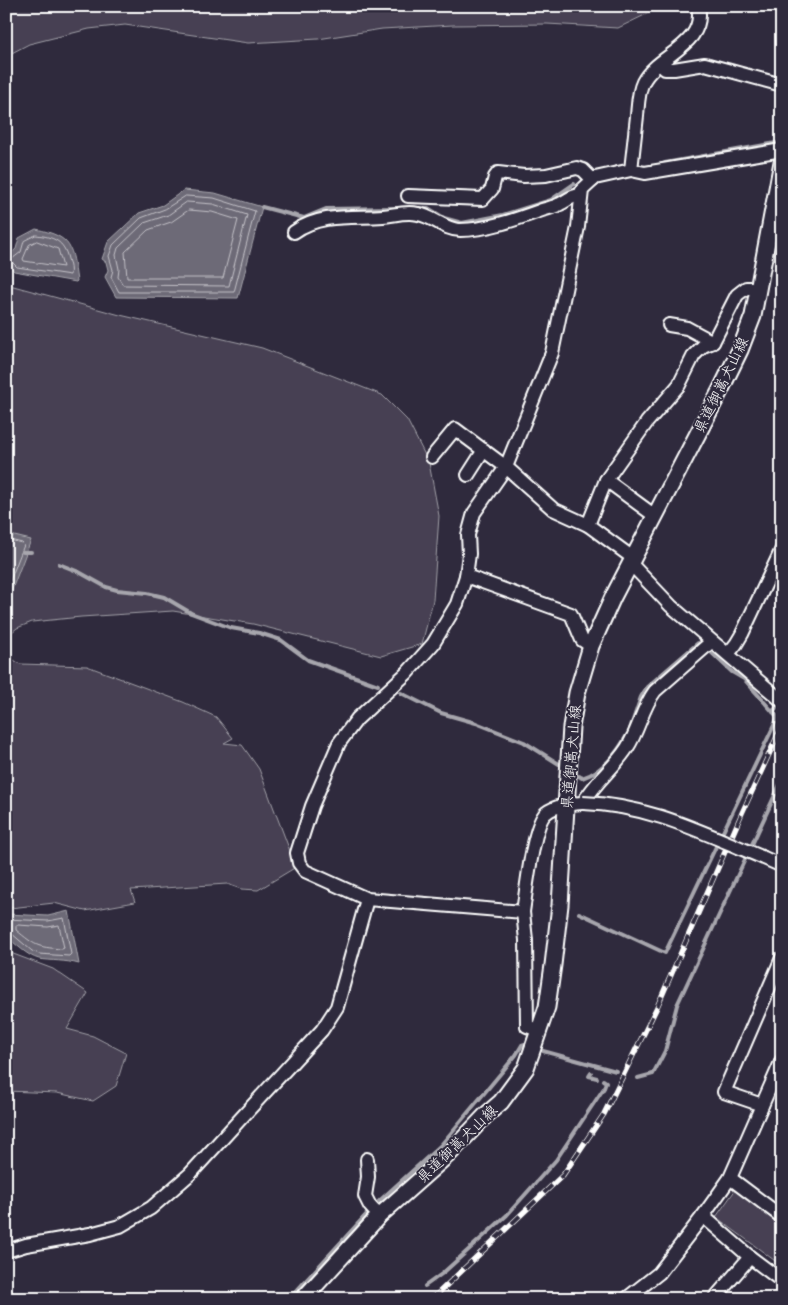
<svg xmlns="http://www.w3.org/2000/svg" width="788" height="1305" font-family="Delius,'Klee One',sans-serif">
  <rect width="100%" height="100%" fill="#2f2a3d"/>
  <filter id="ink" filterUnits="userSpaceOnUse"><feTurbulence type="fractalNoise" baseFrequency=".02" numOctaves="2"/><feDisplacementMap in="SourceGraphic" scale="10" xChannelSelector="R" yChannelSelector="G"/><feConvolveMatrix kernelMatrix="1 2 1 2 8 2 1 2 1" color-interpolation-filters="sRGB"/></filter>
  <g filter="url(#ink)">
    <!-- green -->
    <g fill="#464152" stroke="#a2a0a8">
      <path d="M6,6H654L651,12L618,28L547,24L453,25L382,29L318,39L248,43L125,25L89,29L29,44L6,56Z"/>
      <path d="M6,284L120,315L262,348L382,395L407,420L429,463L439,516L433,600L422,644L381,656L253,624L173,611L81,617L32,622L17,628L6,637Z"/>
      <path d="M6,655L20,664L87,666L183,702L216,717L233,738L224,743L242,745L259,769L296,867L258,890L241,889L227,884L131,890L135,902L85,911L54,903L10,908L6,911Z"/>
      <path d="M6,947L8,952L53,969L88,993L67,1029L93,1036L126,1053L116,1086L93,1101L57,1093L6,1091Z"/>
      <path d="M736,1189L782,1223V1266L716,1217Z"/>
    </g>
    <!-- water -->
    <g fill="#6d6a77" stroke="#a7a6ad">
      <path d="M184,190L215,193L262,207L238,298L116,297L105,277L108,270L106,262L102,259L108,242L139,213L163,205Z"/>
      <path d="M36,229C73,237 72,247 77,281L76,282L14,271L6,264L8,256L16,249L19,238Z"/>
      <path d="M6,534L31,540L6,605Z"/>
      <path d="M69,911L79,964C65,960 52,961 39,959C27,956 16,944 6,936L7,914L48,916Z"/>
    </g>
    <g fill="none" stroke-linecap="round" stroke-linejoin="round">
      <!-- shore -->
      <g stroke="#c5c3c9" stroke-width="1">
        <path d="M186,196L214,198L255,211L234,292H119L111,277L113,270L109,256L113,245L141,218L165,209Z"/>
        <path d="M187,202L213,204L247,215L229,286L123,285L118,277L119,269L116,255L118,248L144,223L168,215Z"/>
        <path d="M189,210L212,212L238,220L223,278H127L125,252L148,230L171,222Z"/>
        <path d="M36,235C54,237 64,241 68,259C70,265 71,270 70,275L17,267L12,262V259L21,252L24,241Z"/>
        <path d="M37,241L58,249L63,267L24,261L23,259L29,245Z"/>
        <path d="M6,539L22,543L24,545L6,591"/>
        <path d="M6,919L48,921L64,918L71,954L69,956L39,954L32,951L11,933H6"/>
        <path d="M18,925L48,927L59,925L64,948L62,949C36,947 36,946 16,930V927Z"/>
      </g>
      <!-- stream -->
      <g stroke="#a7a6ad" stroke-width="4">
        <path d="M665,163L776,143"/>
        <path d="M262,207L304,218L326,209L396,208"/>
        <path d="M416,208H428L444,218L462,223L503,215L551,200L574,184"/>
        <path d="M23,552H31"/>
        <path d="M59,564L79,572L106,587L117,590L147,593L164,597L191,613L231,628L259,633L281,640L308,660L378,685"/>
        <path d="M712,653L732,672L744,679L773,712"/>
        <path d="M401,693L441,713L476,723L524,742L559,764"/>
        <path d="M630,729L641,697L647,687L698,643"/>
        <path d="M579,776L582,778C602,772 617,753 627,735"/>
        <path d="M579,913L665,953L778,717L773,712L777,706L782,711"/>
        <path d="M543,1051L616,1071"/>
        <path d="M591,1073L589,1076L597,1078"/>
        <path d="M638,1078L653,1074L665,1051L677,1005L782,780"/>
        <path d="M425,1286L443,1273L507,1215L556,1160L604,1088L606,1082L603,1080"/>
        <path d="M289,1299L376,1204L441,1145L516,1055L522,1045L525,1044"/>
      </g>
      <defs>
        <g id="minor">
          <path d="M698,6C707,46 657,54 643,82C638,92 638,106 637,116C635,134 633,152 631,170L595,178L582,190L578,227L552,353L506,467L474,513L468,535L469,554L466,576L457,604L433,644L407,673L357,719L339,743L312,806L297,853L299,863L305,871L367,899L523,912C526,893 533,824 546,813C556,805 571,804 583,803C595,782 614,768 627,748C639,730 642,708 655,691L711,642"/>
          <path d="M660,64L665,69H674L705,64L782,85"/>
          <path d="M631,170L645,173L782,150"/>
          <path d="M408,196L483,199L492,189L495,177L498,173L524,176L546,175L577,168L583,170L593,180"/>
          <path d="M294,232C320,213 353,218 383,216C395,215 406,211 418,214C433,216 444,230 460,230C487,230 517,219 542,210C548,208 555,207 560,204C568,200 571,196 580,195"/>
          <path d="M669,325L687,328L713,342"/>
          <path d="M432,457L455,429L506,467L553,509L588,525L633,558"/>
          <path d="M468,475L484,450"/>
          <path d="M606,480L655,516"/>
          <path d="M588,525L606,480L647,422L679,385L694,355L703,346L713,342L737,295L746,288H757"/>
          <path d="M630,563L671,606L782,701"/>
          <path d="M466,576L571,614L582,640L591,646"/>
          <path d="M728,654L736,644L742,634L782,549"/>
          <path d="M764,858L782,866"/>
          <path d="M523,912L526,940L527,1026L540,1031"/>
          <path d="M762,1105L724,1092L782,958"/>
          <path d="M367,1159L368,1177L365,1196L370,1206L379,1216"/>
          <path d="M730,1178L782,1217"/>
          <path d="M703,1216L750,1257L782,1281"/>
          <path d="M6,1251L26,1245L90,1234L120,1226L151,1208L190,1174L322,1030L337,1007L367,899"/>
          <path d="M626,1299L659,1273L703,1216L730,1178L782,1060"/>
          <path d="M714,1299L750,1257"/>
        </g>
        <path id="major" d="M303,1299L379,1216L450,1153L486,1115L501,1102L526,1068L547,1007L553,965L560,905L571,727L577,693L591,646L613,597L721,389L740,350L753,316L782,162"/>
      </defs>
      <!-- minor casing -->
      <use href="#minor" stroke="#fff" stroke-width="16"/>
      <!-- major casing -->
      <use href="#major" stroke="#fff" stroke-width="19"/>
      <!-- minor -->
      <use href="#minor" stroke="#2f2a3d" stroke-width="12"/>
      <!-- major -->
      <use href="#major" stroke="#2f2a3d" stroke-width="15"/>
      <defs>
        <path id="rail" d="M432,1299L563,1175L604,1114L657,1007L742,813L782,726"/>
      </defs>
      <!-- rail casing -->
      <use href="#rail" stroke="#fff" stroke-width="5.5"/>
      <!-- rail -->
      <use href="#rail" stroke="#2f2a3d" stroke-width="4" stroke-dasharray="11" stroke-linecap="butt"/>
      <defs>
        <path id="minor-bridge" d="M583,803C650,805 703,833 764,858"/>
      </defs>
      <!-- minor-bridge casing -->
      <use href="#minor-bridge" stroke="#fff" stroke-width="16" stroke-linecap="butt"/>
      <!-- minor-bridge -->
      <use href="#minor-bridge" stroke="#2f2a3d" stroke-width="12"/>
    </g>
  </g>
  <g text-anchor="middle" stroke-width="4" stroke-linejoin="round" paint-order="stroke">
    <!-- street labels -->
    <g font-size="15" fill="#fff" stroke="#2f2a3d">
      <text transform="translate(721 385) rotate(-64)" y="5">県道御嵩犬山線</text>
      <text transform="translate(571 757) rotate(-85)" y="5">県道御嵩犬山線</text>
      <text transform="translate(457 1144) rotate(-44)" y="5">県道御嵩犬山線</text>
    </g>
  </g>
  <!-- margin -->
  <rect width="788" height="1305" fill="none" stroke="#2f2a3d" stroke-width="25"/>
  <rect x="12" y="12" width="763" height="1280" fill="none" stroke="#fff" stroke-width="2" filter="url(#ink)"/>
</svg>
